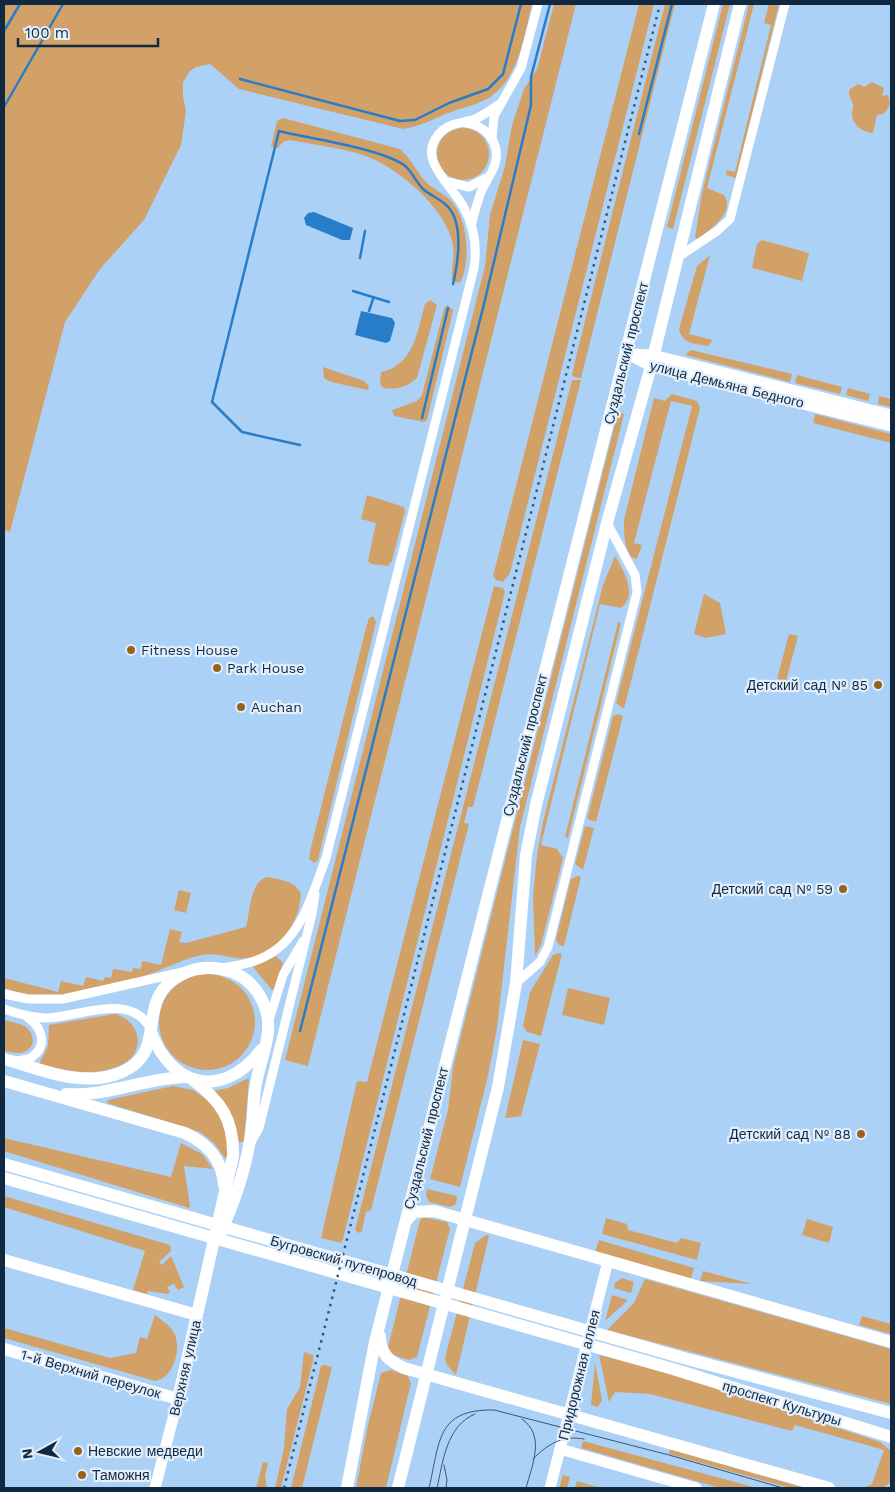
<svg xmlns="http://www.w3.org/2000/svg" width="895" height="1492" font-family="'Work Sans',sans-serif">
  <rect width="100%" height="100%" fill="#acd1f7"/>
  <!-- green -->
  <g fill="#d2a168">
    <path d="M4,4H532C524,36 519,80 487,99C476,105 465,107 454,111C435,117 424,126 403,129L239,89L210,64L196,67L190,71L183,82V96L186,111L181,145L144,220L100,269L65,322L10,532L4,530Z"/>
    <path d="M554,4H576L308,1066L285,1060L485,266L490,215L505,166L512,125L524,89L537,69Z"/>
    <path d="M639,4H654L510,573L503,582L496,580L493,576Z"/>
    <path d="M665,4H675L581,378L574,377L572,375L576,357Z"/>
    <path d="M723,4H730L673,229L667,227Z"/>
    <path d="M749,4H754L707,188L724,195C736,213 709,229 698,240L695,237L702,193Z"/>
    <path d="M769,4H779L736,178L726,175L727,170L735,172L771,25L764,23Z"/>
    <path d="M872,82L884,88L882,96L888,95C891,103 890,108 883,114L877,115L873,133C862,132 852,125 852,113C852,110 854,108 853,105C851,95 842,91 859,84L864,87Z"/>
    <path d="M283,118L400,149C412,160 416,171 426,182C433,189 441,192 448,198C468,215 471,259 461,281L458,283L452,280C451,268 455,257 453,245C447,212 408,177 379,162C353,148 318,146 290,140L283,142L278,148L271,147L277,121Z"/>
    <circle cx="463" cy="154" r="26"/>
    <path d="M762,240L809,253L802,281L752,268L757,244Z"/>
    <path d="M710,255L689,334L713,340L708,346C696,344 682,344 679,329L697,266Z"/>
    <path d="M430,300L437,305L417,378C407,387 397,390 384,388L380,384L381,372C414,365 417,332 425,304Z"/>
    <path d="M447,305L453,310L452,315L427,420L424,422L394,416L392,410L417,401L422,395L444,309Z"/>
    <path d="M691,350L792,374L790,382L685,355Z"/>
    <path d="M323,367L364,381L369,386L368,390L331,382L324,378Z"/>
    <path d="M797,375L842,387L840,394L795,383Z"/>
    <path d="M572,380H581L473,807H468L464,823L469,824L371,1210L366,1212L362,1231L359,1233L355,1230Z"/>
    <path d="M848,388L870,394L868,401L846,395Z"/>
    <path d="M672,394L697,401L700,408L624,709L616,703L692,406L671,401L634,543L642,545L637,559L631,557C624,546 624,533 624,520L654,398L665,401Z"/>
    <path d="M879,396L891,399V407L878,404Z"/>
    <path d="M618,412L624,414L520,827L497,1028L488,1076L460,1187L430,1179L448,1110L453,1067Z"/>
    <path d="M815,414L891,434V443L813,423Z"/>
    <path d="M367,495L404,507L405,511L392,561L388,566L371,564L368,561L376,523L361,519Z"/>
    <path d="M615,556C624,571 638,595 621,608L600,604L541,845L557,849L563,858L541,945L535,956L533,896L537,855L543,822L603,585Z"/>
    <path d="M494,586L503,588L505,592L343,1239L341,1243L321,1238L357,1081L367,1082Z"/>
    <path d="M704,594L720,603L726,634L706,638L694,634Z"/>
    <path d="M373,616L376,622L318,860L314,863L309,859L311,847L366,628L369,618Z"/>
    <path d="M618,622L621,623L568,838L565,837Z"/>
    <path d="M789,634L798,636L786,681L777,679Z"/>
    <path d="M618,714L623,716L596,822L587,819L613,716Z"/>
    <path d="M585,826L594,828L583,870L575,864Z"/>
    <path d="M577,876L581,877L564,946L559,945L556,939L571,879Z"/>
    <path d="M268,877C282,880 294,881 301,893C300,918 287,940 265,952C239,967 226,951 202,955C185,958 169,967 152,973C123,984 68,998 37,997C26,996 14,991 4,988V978L58,992L61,981L83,986L86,977L103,981L105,977L111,978L113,969L132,972L133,968L141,969L142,961L161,965L170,929L182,932L179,942L186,943L246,927C250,912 250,880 268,877Z"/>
    <path d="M179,890L191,893L186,913L174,910Z"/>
    <path d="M558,953L562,954L541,1036L527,1032L523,1026L530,992L553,955Z"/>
    <path d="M276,956L283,963L275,989L272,990L253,967Z"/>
    <circle cx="207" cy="1022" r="48"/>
    <path d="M568,988L610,998L604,1025L562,1015Z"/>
    <path d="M115,1014C142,1021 147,1055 119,1066C93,1077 65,1071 39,1064L48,1046L49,1025Z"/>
    <path d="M4,1020C19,1024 32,1024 33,1042C28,1057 15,1053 4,1051Z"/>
    <path d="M523,1040L540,1044L521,1116L505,1118Z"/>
    <path d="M249,1078L244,1142H238C235,1120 227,1107 213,1091L228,1088Z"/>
    <path d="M173,1086L193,1090L212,1103L227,1126L228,1158H225L214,1143L200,1132L107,1103L108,1100Z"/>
    <path d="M4,1138L171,1177L181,1143L202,1154L213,1169L184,1166L190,1206L189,1208L4,1151Z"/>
    <path d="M427,1189L457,1196L456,1204L450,1207L429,1202L426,1196Z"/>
    <path d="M4,1196L170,1245L171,1251L159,1262L162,1265L171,1256L184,1287L178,1290L174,1284L167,1287L170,1292L167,1294L148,1291L147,1294L133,1290L145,1251L4,1207Z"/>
    <path d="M423,1217L447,1222L450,1229L417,1357L409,1360L393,1355L388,1347L420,1220Z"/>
    <path d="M606,1218L627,1224L628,1230L677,1243L681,1238L701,1243L697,1260L602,1234Z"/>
    <path d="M807,1219L833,1227L829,1243L802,1235Z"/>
    <path d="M486,1235L489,1236L456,1375L447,1365L445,1358L475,1243Z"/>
    <path d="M599,1240L694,1268L691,1279L595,1252Z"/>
    <path d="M703,1271L752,1284L700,1281Z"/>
    <path d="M622,1278L634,1282L631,1293L614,1288L615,1283Z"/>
    <path d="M645,1279L891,1349V1404L607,1330L634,1303Z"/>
    <path d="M612,1295L628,1300L605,1321Z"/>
    <path d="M155,1315C160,1319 169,1325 173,1331C183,1347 174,1378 155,1381L4,1338V1328L110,1358L136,1353L140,1337L147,1339Z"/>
    <path d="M862,1316L891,1324V1334L859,1325Z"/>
    <path d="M304,1352L313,1355V1361L281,1488H275L284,1448L287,1409L300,1387Z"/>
    <path d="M599,1355L698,1381L880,1442L891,1451V1482L883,1488H863L872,1484L884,1450L795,1425L792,1431L650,1394L615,1392L609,1402Z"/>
    <path d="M595,1363L602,1400L598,1407L591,1405Z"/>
    <path d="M324,1365L332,1367L302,1488H291L321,1366Z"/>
    <path d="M391,1370L408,1376L411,1383L386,1488H356L368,1425L381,1373Z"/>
    <path d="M583,1441L757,1488H720L581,1448Z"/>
    <path d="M670,1449L805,1488H790L669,1454Z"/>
    <path d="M263,1462L268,1463L265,1476L267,1488H256Z"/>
    <path d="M563,1475L570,1477L567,1488H559Z"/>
    <path d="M577,1481L601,1488H575Z"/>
  </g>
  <!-- water -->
  <g fill="#287dc8">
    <path d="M314,212L353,228L350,240H342L306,225L304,218L308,213Z"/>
    <path d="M361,311L392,318L395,323L390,341L386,343L355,335Z"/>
  </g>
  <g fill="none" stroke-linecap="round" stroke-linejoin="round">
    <!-- stream -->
    <g stroke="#287dc8" stroke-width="2.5">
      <path d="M4,31L20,4"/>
      <path d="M240,79L400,121L415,120L449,103L488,89L503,74L521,4"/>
      <path d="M4,107L63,4"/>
      <path d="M639,134L672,4"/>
      <path d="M360,258L365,231"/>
      <path d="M353,291L389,302"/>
      <path d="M369,311L373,299"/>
      <path d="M422,418L448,308"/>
      <path d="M300,445L242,432L212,402L279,131C312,139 378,148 404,165C412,171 416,182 423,189C430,195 438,198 445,204C465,220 458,263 453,284"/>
      <path d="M300,1031L484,304L531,105V77L550,4"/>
    </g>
    <!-- minor -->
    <g stroke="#fff" stroke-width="9">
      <path d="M466,123C486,125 501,144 495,164C492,174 485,182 481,192C477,203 474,214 471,226"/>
      <path d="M492,140L494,116L521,68L538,4"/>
      <path d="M448,182L469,187L486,178"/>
      <path d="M678,257L717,231L730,219L785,4"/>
      <path d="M223,968C236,965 251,964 264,957C302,939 312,894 326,858L474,268C477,248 474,226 464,208C452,184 412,157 443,130C452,122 465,123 475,119C484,115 491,110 498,105"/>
      <path d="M516,983L540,962L548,947L637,592L635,575L607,523"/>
      <path d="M4,994L28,999H63L183,972"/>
      <path d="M4,1009C18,1014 30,1017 45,1018C78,1018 132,990 151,1030"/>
      <path d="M269,1020L283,975L303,941"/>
      <path d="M16,1061C21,1060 29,1060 32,1057C49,1045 41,1026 27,1017"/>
      <path d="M251,1142L259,1128L312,914L315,894"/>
    </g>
    <!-- tertiary -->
    <g stroke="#fff" stroke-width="11">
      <path d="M626,353L651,366L891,426"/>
      <path d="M630,354L653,355L891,415"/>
      <path d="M560,1449L696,1488"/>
      <path d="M155,1488L178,1399"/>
      <path d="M550,1488L608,1261"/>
    </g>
    <!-- secondary -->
    <g stroke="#fff" stroke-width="12">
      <path d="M151,1032C172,1088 223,1100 261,1050"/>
      <path d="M4,1059C41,1069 83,1089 122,1072C171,1051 132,1000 181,975C197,966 214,966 232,972C252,979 266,1000 268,1021C270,1041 259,1064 256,1084C253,1098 254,1111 252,1125C248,1163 236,1199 220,1234"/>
      <path d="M4,1081L185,1133C208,1144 222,1159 224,1185"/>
      <path d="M66,1094C106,1097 145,1078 185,1077"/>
      <path d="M4,1164L680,1357L891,1413"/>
      <path d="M4,1178L673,1369L891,1437"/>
      <path d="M406,1221L414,1212L434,1211L891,1342"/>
      <path d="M4,1260L197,1315"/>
      <path d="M380,1336C380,1354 389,1361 404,1368L829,1488"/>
      <path d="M4,1349L178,1399L233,1156C234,1120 221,1101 193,1080"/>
      <path d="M347,1488L375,1342L714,4"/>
      <path d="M398,1488L498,1087L516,983L526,855L536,805L607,523L651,366L740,4"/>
    </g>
    <!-- tram -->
    <g stroke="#3b5773" stroke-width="1">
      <path d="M522,1419C546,1436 532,1465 526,1488"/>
      <path d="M533,1459C548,1444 562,1435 584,1439"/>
      <path d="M444,1465L447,1480L446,1488"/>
      <path d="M429,1488C440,1442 436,1409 494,1410L669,1455L783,1488"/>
      <path d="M437,1488C443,1462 446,1426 475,1414"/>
    </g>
    <!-- rail -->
    <path stroke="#3b5773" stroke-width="2.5" stroke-dasharray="2.5 5" stroke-linecap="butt" d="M284,1488L660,4"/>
  </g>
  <!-- markers -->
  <g fill="#98631a" stroke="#e3effc" stroke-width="2">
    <circle cx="131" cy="650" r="5"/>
    <circle cx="217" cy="668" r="5"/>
    <circle cx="878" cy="685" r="5"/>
    <circle cx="241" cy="707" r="5"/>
    <circle cx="843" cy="889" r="5"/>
    <circle cx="861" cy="1134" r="5"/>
    <circle cx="78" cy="1451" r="5"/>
    <circle cx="82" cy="1475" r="5"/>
  </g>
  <g text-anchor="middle" stroke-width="4.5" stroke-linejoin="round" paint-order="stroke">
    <!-- street labels -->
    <g font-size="14" fill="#102941" stroke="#e3effc">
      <text transform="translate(626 353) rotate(-76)" y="5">Суздальский проспект</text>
      <text transform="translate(727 384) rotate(14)" y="5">улица Демьяна Бедного</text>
      <text transform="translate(525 745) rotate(-76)" y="5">Суздальский проспект</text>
      <text transform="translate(426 1138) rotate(-76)" y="5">Суздальский проспект</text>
      <text transform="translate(344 1261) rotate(16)" y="5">Бугровский путепровод</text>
      <text transform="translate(185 1368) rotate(-77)" y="5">Верхняя улица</text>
      <text transform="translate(91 1374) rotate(16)" y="5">1-й Верхний переулок</text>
      <text transform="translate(579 1375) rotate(-76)" y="5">Придорожная аллея</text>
      <text transform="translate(782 1403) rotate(17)" y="5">проспект Культуры</text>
    </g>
    <!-- poi labels -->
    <g font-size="14" fill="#102941" stroke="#e3effc" text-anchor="start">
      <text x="141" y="655">Fitness House</text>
      <text x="227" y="673">Park House</text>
      <text x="868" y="690" text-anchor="end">Детский сад № 85</text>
      <text x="251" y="712">Auchan</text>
      <text x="833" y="894" text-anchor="end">Детский сад № 59</text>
      <text x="851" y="1139" text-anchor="end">Детский сад № 88</text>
      <text x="88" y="1456">Невские медведи</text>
      <text x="92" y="1480">Таможня</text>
    </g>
  </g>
  <!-- border -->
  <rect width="895" height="1492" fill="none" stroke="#102941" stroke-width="10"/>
  <!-- north arrow -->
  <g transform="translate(40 1452) rotate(262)" stroke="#e3effc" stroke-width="4" paint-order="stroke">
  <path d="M0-4L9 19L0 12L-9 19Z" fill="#102941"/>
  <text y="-8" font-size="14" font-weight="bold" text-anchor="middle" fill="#102941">N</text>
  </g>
  <!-- scale -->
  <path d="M18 38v8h140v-8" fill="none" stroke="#102941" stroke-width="2.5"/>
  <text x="25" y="38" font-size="15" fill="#102941" stroke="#e3effc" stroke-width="4" paint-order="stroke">100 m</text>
</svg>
